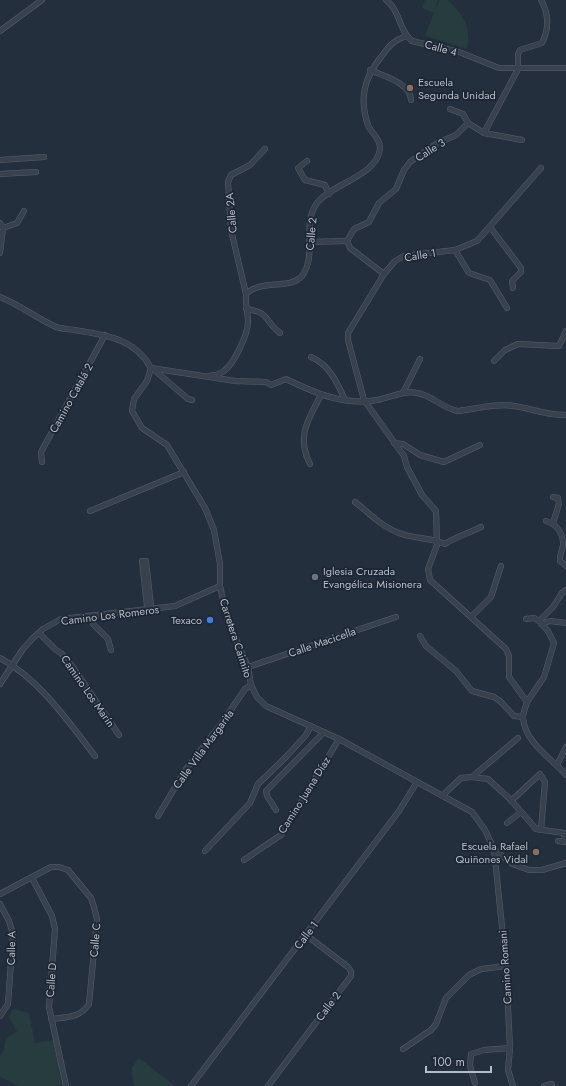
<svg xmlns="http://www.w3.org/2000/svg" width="566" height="1086" font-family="Jost,sans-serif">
  <rect width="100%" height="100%" fill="#242f3e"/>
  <!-- green -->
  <g fill="#263c3f">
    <path d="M425,0H438L435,11L440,0H447C462,11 472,30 467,49L426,36V33L434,13L422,8Z"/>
    <path d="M13,1009L29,1013L35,1043L53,1040L62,1084L58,1086H19L0,1077V1056L4,1050L6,1038L17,1032L9,1017Z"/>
    <path d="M139,1058L175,1086H134L131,1069Z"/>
  </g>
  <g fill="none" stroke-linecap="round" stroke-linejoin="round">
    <defs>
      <g id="minor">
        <path d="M386,0C400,10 399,31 412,41L459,52L499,68H566"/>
        <path d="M0,31L42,0"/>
        <path d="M370,70C383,76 411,83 411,100"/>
        <path d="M450,109L463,114L468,123"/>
        <path d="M484,133L518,69V54L520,50L542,43C549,29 549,14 541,0"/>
        <path d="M0,160L44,157"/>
        <path d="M307,161L298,168L305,180L325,185L329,194"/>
        <path d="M541,168L477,241L455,250L404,256L395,261L384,274L348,333V340L364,400L404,456L407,467L422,495L436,511L437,545L428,569L430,580L506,649L509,656V677L527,702C526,706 523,713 523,717C524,742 552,759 566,775"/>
        <path d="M0,174L36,172"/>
        <path d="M0,223L3,228L0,253"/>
        <path d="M490,227L521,268V272L512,281L513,288"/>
        <path d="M3,228L17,223L24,211"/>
        <path d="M309,242L347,241"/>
        <path d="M455,250L469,273L490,280L507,308"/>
        <path d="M384,274L350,248L347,241L354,229L369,222L379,203L396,189L404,170L410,162L436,144L456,135L468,123L484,133L522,140"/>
        <path d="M246,294L231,230L228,182L231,175L250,165L265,149"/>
        <path d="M0,297C20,305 35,317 54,326C60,329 68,329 75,330C105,335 135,338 151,368L147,381L134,399L132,411L142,428L167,445L205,508L214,530L220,564V586L227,618L248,667L251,685L257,697L266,706L339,739L472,812L485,830L494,849L512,864L529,870H542L566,863"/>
        <path d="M246,309C270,312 264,321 280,333"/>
        <path d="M311,357C329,364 338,384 345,400"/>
        <path d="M494,361L505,350L518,344L559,346L566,331"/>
        <path d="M151,368L235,381L266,382L271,385L286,379C315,393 344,406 377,400C390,398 403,390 417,393C432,395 443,409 458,411C476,409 496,403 514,406C534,409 544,415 566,415"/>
        <path d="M152,368L188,399L192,400"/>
        <path d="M209,376C215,375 219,375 224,371C234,364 248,334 248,322C248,313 245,303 246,294C261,279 290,290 302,276C318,255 301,224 317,203C331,184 377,176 380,149C381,139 371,133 368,125C359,99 364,78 381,57C389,46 393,41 406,36"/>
        <path d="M403,393L420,359"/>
        <path d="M394,443L403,444L420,455L444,462L480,445"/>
        <path d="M42,462L41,452L105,335"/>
        <path d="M310,464C296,436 308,420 321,395"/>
        <path d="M553,497L558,498L559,504L553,523"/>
        <path d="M355,502C368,512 382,527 399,533C414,539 430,537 445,544C456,537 469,533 481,527"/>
        <path d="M90,511L184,472"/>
        <path d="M546,521C556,524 562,532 563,542C564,548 559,554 560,561L566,566"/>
        <path d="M142,561L147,606L150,610"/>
        <path d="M146,561L151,606L150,610"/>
        <path d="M92,616L93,624L108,639L111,650"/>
        <path d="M471,617L491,597L501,566"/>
        <path d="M526,619L534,618L539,621"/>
        <path d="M541,624L550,621L566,623"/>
        <path d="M39,633L56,650L61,653L72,666L119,735"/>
        <path d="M420,636L426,646L456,671L472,691L494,697L500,701L514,716L523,717"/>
        <path d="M0,658C39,679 68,721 95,756"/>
        <path d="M248,667L396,617"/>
        <path d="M0,684L23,649L33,638L43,629L61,619L175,606L220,586"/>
        <path d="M527,702L544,677L554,643L548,631L539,621L553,607L562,593L566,590"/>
        <path d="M557,765L566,747"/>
        <path d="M472,777L488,779L510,799L536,829L564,833L565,842L558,841"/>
        <path d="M442,796L461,778L472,777L518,738"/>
        <path d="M511,801L540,774L545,782L541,830"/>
        <path d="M276,810L267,796L266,791L324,732"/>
        <path d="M158,816L186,769L224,720L245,689L251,685"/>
        <path d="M507,823L521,812"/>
        <path d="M494,849L506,966L510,1048L508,1070L513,1086"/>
        <path d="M205,851L250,803L258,784L286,757L306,735L311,726"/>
        <path d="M244,860L281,835L339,739"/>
        <path d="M32,878L52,916L55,929L49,1007L66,1086"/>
        <path d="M0,894L51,867H59L68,870L91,898L94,907L97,919L89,1004C80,1018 67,1017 51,1019"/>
        <path d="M0,904L9,921L13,934L8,1004L0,1016"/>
        <path d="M403,1049L431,1030L436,1024L446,998L469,975L481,969L506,966"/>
        <path d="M475,1083L470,1066L471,1054L484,1050L510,1048"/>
        <path d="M191,1086L399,811L417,782"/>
        <path d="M268,1086L351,976V971L348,967L306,935"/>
        <path d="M544,1086L552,1084"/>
      </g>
    </defs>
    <!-- minor casing -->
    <use href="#minor" stroke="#565f6c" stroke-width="6"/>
    <!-- minor -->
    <use href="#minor" stroke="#38414e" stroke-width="5"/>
  </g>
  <!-- markers -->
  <g fill="#8d6e63" stroke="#1d2633" stroke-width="1.5">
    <circle cx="410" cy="88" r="4"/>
    <circle cx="536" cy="852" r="4"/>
  </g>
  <circle fill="#6b7280" stroke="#1d2633" stroke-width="1.5" cx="315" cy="577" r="4"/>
  <circle fill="#3f7fe0" stroke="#1d2633" stroke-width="1.5" cx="210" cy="620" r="4"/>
  <g text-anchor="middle" stroke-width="3.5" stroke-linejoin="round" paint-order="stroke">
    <!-- street labels -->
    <g font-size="11" fill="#b4bcc9" stroke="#1d2633">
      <text transform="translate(441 48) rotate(15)" y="4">Calle 4</text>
      <text transform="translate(430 150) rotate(-32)" y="4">Calle 3</text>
      <text transform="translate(231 213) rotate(-95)" y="4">Calle 2A</text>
      <text transform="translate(311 234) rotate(-85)" y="4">Calle 2</text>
      <text transform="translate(420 255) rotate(-9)" y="4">Calle 1</text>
      <text transform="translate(71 398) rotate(-61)" y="4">Camino Catalá 2</text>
      <text transform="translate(110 615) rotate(-7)" y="4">Camino Los Romeros</text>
      <text transform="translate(236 638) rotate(72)" y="4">Carretera Caimito</text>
      <text transform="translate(322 642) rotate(-19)" y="4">Calle Macicella</text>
      <text transform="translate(88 691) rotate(55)" y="4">Camino Los Marín</text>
      <text transform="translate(203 749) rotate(-54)" y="4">Calle Villa Margarita</text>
      <text transform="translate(304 795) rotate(-58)" y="4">Camino Juana Díaz</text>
      <text transform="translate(306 935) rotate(-53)" y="4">Calle 1</text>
      <text transform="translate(95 940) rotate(-85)" y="4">Calle C</text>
      <text transform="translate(11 948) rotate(-89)" y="4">Calle A</text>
      <text transform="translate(505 967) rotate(-94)" y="4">Camino Romani</text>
      <text transform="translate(51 980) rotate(-86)" y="4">Calle D</text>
      <text transform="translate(328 1006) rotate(-53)" y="4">Calle 2</text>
    </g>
    <!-- poi labels -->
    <g font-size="11" fill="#b4bcc9" stroke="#1d2633" text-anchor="start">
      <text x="418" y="86">Escuela<tspan x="418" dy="13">Segunda Unidad</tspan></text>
      <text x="323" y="575">Iglesia Cruzada<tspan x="323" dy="13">Evangélica Misionera</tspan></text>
      <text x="202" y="624" text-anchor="end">Texaco</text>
      <text x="528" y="850" text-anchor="end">Escuela Rafael<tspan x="528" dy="13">Quiñones Vidal</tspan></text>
    </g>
  </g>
  <!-- scale -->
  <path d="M426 1066v6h65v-6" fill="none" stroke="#b4bcc9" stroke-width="2"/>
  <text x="432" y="1066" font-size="12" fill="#b4bcc9" stroke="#1d2633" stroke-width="3" paint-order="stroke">100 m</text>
</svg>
